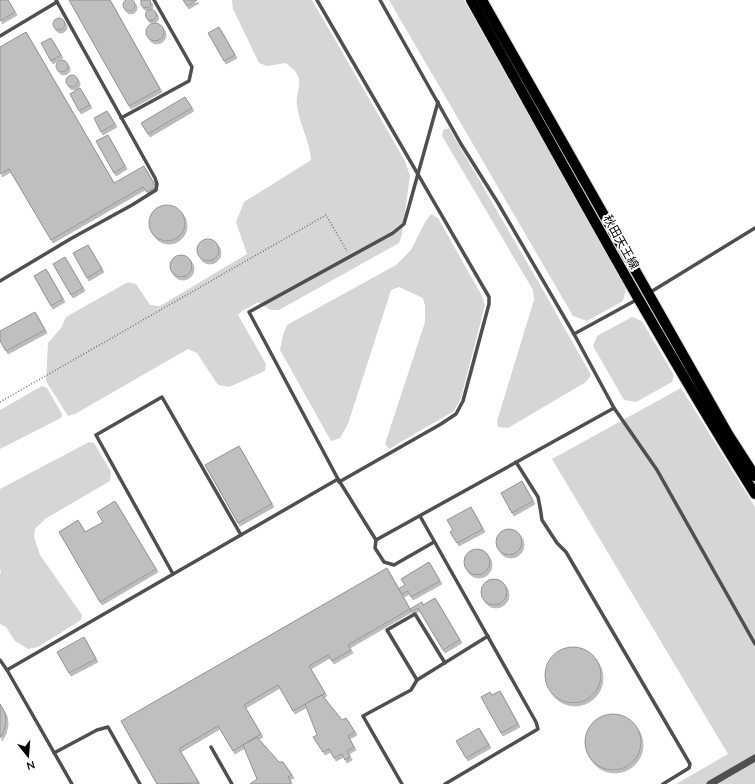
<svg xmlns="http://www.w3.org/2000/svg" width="755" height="784" font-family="Quicksand,'Noto Sans JP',sans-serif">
  <defs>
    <filter id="shadow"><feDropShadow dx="2" dy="3" stdDeviation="0" flood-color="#0004"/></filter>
  </defs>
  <rect width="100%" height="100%" fill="#fff"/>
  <!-- green -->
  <g fill="#d6d6d6">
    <path d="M232,0H312L405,161L410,176L402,234L399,243L279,310H271L258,302L242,311L238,315L266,364L265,371L229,387L218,385L197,353L188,349L75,414L68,416L46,381L48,343L61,328L66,317L128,282L136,284L150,305L160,306L247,254L236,222L244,202L311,160C310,141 299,124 297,105C295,95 303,84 297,74C295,70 289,66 286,63L267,66L259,63L233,9Z"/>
    <path d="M389,0H464L626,289L623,301L587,321L573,316Z"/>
    <path d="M449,128L543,290L591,375L586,382L508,428L498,427L497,421L534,300L533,290L442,136L443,130Z"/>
    <path d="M431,214L438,218L482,296L485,305L461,398L454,411L389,449L385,444L425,322V306L423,298L399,287L391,290L348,424L340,438L331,441L280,350L283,335L287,325L396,265L411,250L425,222Z"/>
    <path d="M632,317L642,321L674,375L672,382L636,402L624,400L593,346L597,336Z"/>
    <path d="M42,386L47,388L62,414L61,418L0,449V410Z"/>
    <path d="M681,388L755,507V784H676L728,754L552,459Z"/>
    <path d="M89,442L94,443L111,472L110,481L45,519L35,529L34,537L40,555L82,615L81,620L38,647L28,649L15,641L6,627L0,624V574L1,571L0,569V489Z"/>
  </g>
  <!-- building -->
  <g fill="#bfbfbf" stroke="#939393" filter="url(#shadow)">
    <circle cx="129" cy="5" r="6"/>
    <path d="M0,0H8L15,12L0,21Z"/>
    <path d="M69,0H110L160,89L129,106Z"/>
    <path d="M141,0H150L151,5L148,8L143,7L141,5Z"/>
    <path d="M183,0H197L187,6Z"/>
    <circle cx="151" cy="15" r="5.5"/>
    <circle cx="59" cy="24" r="6"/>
    <circle cx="155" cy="32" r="9"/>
    <path d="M219,27L235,55L224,61L208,33Z"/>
    <path d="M26,32L114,183L144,166L156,187L147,192L143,187L51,240L9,169L0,174V47Z"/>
    <path d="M51,38L61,55L51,61L41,43Z"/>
    <circle cx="62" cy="66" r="6"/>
    <circle cx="72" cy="81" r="6"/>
    <path d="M80,88L90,105L79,111L70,94Z"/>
    <path d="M185,97L192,108L148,134L141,123Z"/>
    <path d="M107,111L115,124L101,132L94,118Z"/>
    <path d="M108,135L125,166L114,173L96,141Z"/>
    <circle cx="167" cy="223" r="18"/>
    <circle cx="208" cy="250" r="11"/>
    <path d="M88,245L102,269L87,278L73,253Z"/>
    <circle cx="181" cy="266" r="11"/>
    <path d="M65,257L83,288L71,295L53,264Z"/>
    <path d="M46,269L63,299L51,306L34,276Z"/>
    <path d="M35,312L45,330L6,351L0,341V331Z"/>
    <path d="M239,446L272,504L238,523L205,465Z"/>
    <path d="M522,481L533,501L512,513L501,493Z"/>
    <path d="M115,501L156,569L100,602L59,532L78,520L85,532L103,522L97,512Z"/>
    <path d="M471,507L483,529L457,543L450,532L453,530L447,520Z"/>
    <circle cx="509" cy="542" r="13"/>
    <circle cx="477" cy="562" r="13"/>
    <path d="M429,562L440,581L411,597L408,591L402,594L398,589L405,585L401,579Z"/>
    <path d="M387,568L410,609L348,645L351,650L332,661L328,655L309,666L325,693L293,711L278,685L244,705L261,734L233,751L218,726L179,749L199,783L157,784L121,721Z"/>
    <circle cx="494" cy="592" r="13"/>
    <path d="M435,598L460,640L443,650L418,608L411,612L410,609L422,602L423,605Z"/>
    <path d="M84,637L96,659L69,673L57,652Z"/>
    <circle cx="573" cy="675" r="28"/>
    <path d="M500,691L518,724L501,733L481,697L490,692L492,695Z"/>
    <path d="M322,695L342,720L346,718L355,732L348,736L354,747L347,751L350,757L345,760L342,754L334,758L329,749L323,752L313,737L317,735L305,704Z"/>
    <path d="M0,704L5,713L6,722L4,731L0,738Z"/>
    <circle cx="613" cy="742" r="28"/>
    <path d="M479,728L489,745L466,758L456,741Z"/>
    <path d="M257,737L279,762H283L292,775L288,777L291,782L290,784H250L257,779L243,745Z"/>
  </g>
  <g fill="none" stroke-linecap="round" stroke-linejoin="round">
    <defs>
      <g id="primary">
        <path d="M471,0C564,166 654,333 755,494"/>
        <path d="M482,0L728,434L755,476"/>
      </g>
    </defs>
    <!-- primary casing -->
    <use href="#primary" stroke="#dbdbdb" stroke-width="12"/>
    <!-- path -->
    <path stroke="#717171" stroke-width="1.5" stroke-dasharray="1 2" stroke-linecap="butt" d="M0,402L326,215L347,251"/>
    <!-- lane -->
    <g stroke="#4f4f4f" stroke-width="3.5">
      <path d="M317,0L489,297V304L463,401L456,414L441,424L339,482"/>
      <path d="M380,0L461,144L498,203L574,334L614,408L657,470L755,644"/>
      <path d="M0,36L57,2"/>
      <path d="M438,102L404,224L393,233L249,312L338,479L376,540L614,408"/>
      <path d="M121,118L189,81L192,67L154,0"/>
      <path d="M0,281L72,238L132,205L156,190L157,184L155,178L56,0"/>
      <path d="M649,293L755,228"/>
      <path d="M574,334L638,299"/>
      <path d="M516,462L538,497L540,507L542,520L557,543L566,552L690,764L689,768L663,784"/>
      <path d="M420,516L536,722L538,729L445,784"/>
      <path d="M376,540L375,548L384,562L394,565L434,542"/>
      <path d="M173,574L96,435L162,397L241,535"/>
      <path d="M0,660L7,670L72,784"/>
      <path d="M7,670L338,479"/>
      <path d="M417,680L387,630L415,614L445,663"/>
      <path d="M211,747L232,784"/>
      <path d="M54,753L97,730L108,727L140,784"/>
      <path d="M402,784L363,716L411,690L417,680L488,636"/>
    </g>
    <!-- street -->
    <path stroke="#4f4f4f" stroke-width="7" d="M710,784L755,758"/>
    <!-- primary -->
    <use href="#primary" stroke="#000" stroke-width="10"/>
  </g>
  <g text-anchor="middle" stroke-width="4" stroke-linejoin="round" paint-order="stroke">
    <!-- street labels -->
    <g font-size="12" fill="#000" stroke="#fff">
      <text transform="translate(621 242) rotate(61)" y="4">秋田天王線</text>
    </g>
  </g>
  <!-- north arrow -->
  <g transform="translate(28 756) rotate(163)" stroke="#ffffff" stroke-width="3" paint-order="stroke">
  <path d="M0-3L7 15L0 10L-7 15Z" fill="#000000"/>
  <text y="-6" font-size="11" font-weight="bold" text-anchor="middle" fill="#000000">N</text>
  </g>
</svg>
